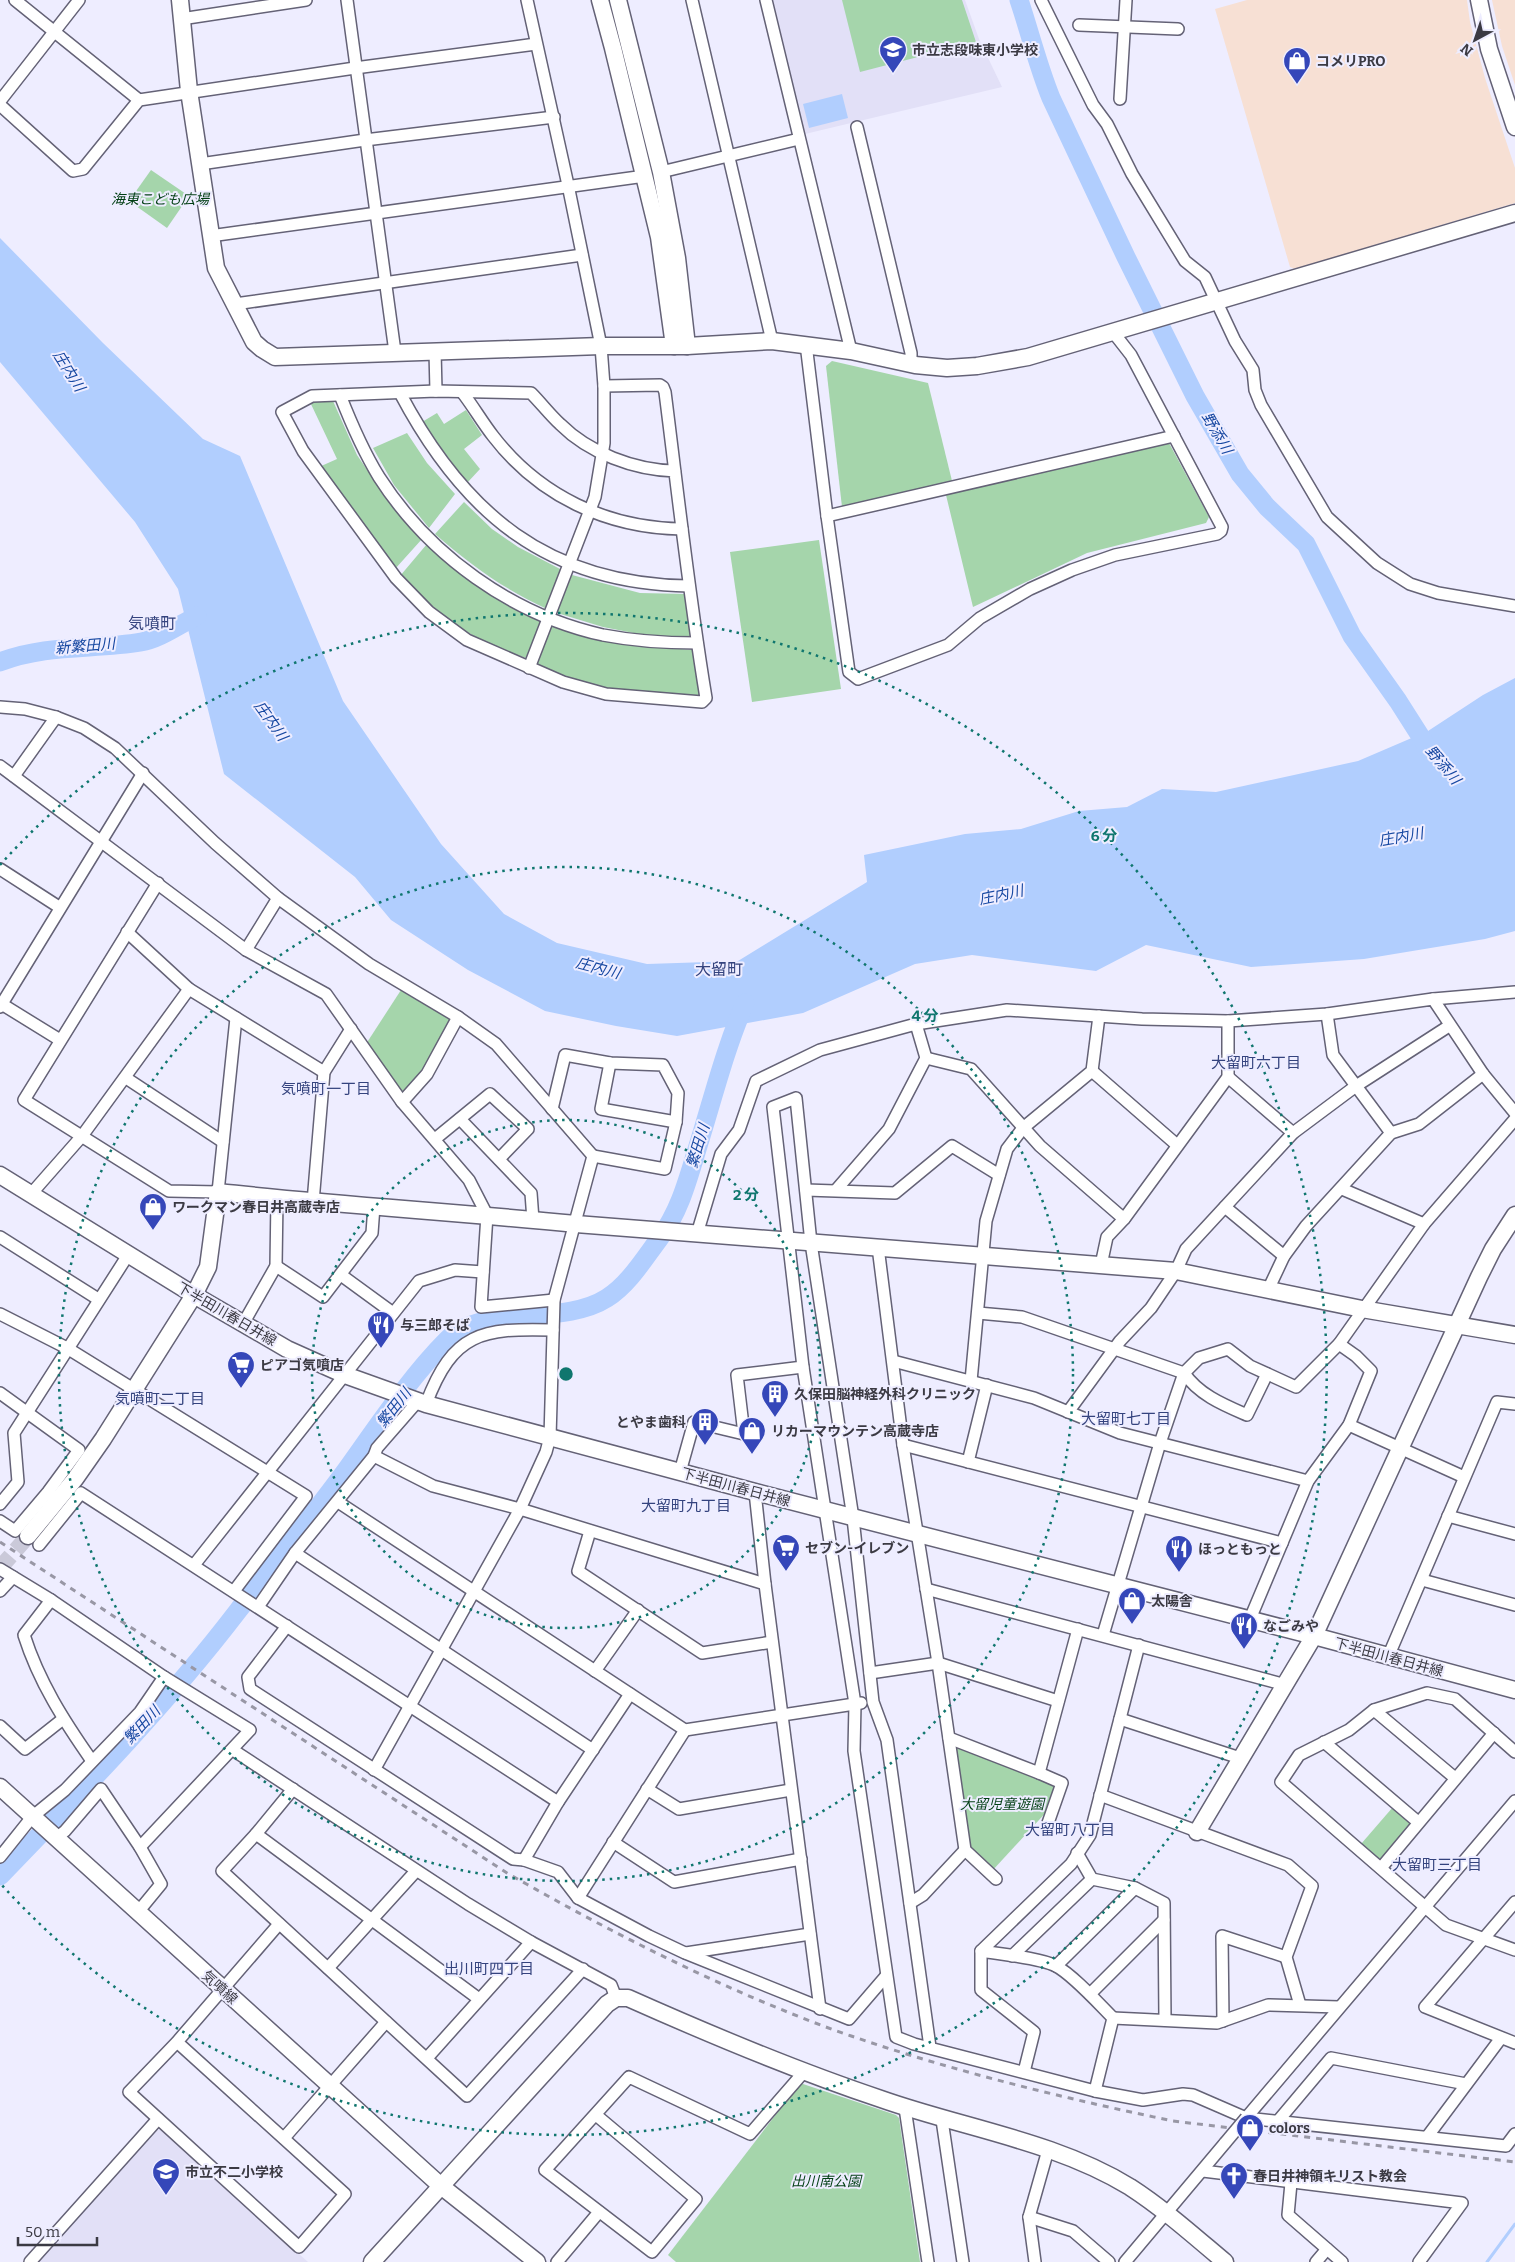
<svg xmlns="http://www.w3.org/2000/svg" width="1515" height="2262" font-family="Bitter,'Noto Sans JP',serif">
  <rect width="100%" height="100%" fill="#eeedff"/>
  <!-- commercial -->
  <g fill="#f7e0d4">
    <path d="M1247,0H1467L1470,22L1485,78L1515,168V203L1295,269L1290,267L1215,9Z"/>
    <path d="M1492,0H1515V85L1502,46Z"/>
  </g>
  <!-- built -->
  <g fill="#e2e0f7">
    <path d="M773,0H965L979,39L1002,87L805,134Z"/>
    <path d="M157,2130H162L308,2262H37Z"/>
  </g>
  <!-- green -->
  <g fill="#a5d5ab">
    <path d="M842,0H962L976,42L860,72Z"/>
    <path d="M151,170L189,196L167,228L129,201Z"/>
    <path d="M832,361L928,383L953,485L842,507L826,366Z"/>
    <path d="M333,401L357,455L391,505L422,539L395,569L319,467L337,459L310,402Z"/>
    <path d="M466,410L482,435L464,449L480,469L467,483L422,422L437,413L444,424Z"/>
    <path d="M407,433L427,463L455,494L429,528L394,485L373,448Z"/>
    <path d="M1169,443L1209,517L1206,523L1087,553L973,607L946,495Z"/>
    <path d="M464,502L492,529L518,547L562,570L547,609C502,588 472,566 435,534Z"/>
    <path d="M819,540L841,689L752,702L730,552Z"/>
    <path d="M427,544L482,588L541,621L526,658L494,647L451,623L400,576Z"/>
    <path d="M572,575L640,593L687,594L693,637L649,636L603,627L557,613Z"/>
    <path d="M552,625L621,644L693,650L701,698L617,691L577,683L537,665Z"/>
    <path d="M401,990L450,1018L452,1023L430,1068L406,1094L401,1093L366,1044Z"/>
    <path d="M958,1747L1055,1782L1057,1787L1050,1808L992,1871L972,1852L969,1846L955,1749Z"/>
    <path d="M1393,1807L1410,1822V1826L1383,1858H1378L1361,1844Z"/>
    <path d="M800,2083L896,2115L899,2118L920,2262H676L668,2255Z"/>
  </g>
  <!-- water -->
  <g fill="#b1cefe">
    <path d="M842,94L848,118L809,128L803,104Z"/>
    <path d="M0,238L103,343L203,439L240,456L343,701L441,844L504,914L557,943L647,964L738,961L867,882L864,855L965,834L1021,829L1079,811L1127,807L1162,789L1216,792L1358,761L1428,731L1483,695L1515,678V931L1485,939L1364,959L1251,967L1146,945L1096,971L972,955L915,964L803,1013L677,1036L616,1026L545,1011L468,970L391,920L355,877L224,774L178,589L135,522L0,362Z"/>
  </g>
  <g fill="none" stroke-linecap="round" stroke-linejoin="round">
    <!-- stream -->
    <path stroke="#b1cefe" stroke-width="3" d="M1487,2262L1515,2224"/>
    <!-- river -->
    <g stroke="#b1cefe" stroke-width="19">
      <path d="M1019,0C1030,33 1038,66 1051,98L1126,257L1195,396L1240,474L1267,507L1306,544L1352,636L1398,701L1433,756"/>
      <path d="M0,662C47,644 93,650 141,642C160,639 180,624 197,616"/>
      <path d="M0,1876C82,1791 165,1706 237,1612C273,1565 309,1520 344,1473C375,1430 410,1377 447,1340C483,1303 562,1327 607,1298C628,1285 644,1259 659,1239C680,1211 688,1179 698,1146C713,1098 725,1049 745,1003"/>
    </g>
    <!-- secondary-tunnel -->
    <path stroke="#cac9d9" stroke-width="16" stroke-dasharray="16 8" stroke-linecap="butt" d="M0,1568L28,1536"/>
    <defs>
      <g id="street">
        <path d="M15,0L139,100"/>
        <path d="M347,0L395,352"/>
        <path d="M527,0L568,185L601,346L604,386V443L595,497L529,668"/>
        <path d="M692,0L772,341"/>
        <path d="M766,0L851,351"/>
        <path d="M1041,0L1093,105L1107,124L1132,174L1185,261L1205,277L1235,341L1253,370L1255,390L1261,405L1327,517L1377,563L1410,584L1438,593L1515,606"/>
        <path d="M181,19L306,0"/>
        <path d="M1079,25L1178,29"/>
        <path d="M1120,99L1126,0"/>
        <path d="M0,101L79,0"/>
        <path d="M0,105L73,171L83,169L139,100L355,68L536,44"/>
        <path d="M857,127L911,353V364"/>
        <path d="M200,164L365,140L554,117"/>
        <path d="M661,172L799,139"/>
        <path d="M210,236L645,176"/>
        <path d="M235,304L582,255"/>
        <path d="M806,344L827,516L849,672L858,679L948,645L980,618L1030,589L1072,570L1115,555L1217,534L1221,531L1222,527L1131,355L1113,332"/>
        <path d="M435,351L436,391"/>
        <path d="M604,386L660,385L663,387L665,392C678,494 689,596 706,698L702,702L606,694L563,682L467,640L429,612L396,578L303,451L282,412L312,396L436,391L531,393C541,403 550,415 560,424C589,453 634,470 675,471"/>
        <path d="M462,392C473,406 482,422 493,436C539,496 607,528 682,529"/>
        <path d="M400,393C464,514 548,584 689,586"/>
        <path d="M340,395C351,423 363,451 379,477C429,555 512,615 603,635C634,641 665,643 697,643"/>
        <path d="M827,516L1174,436"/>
        <path d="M0,707L25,709L56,717L84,728L115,748L215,843L278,898L369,964L458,1017L496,1044L593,1156L554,1300L550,1437L546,1452L520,1509L374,1770"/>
        <path d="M0,766L246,950L326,994L402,1102L469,1180L487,1215L481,1307L554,1300"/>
        <path d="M14,776L56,717"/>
        <path d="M0,869L59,907"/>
        <path d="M158,883L24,1100L169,1191L218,1192L236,1018"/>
        <path d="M127,932L189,989L324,1072"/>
        <path d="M246,950L278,898"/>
        <path d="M1433,999L1515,992"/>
        <path d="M0,1003L60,1040"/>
        <path d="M0,1007L143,773"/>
        <path d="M1327,1014L1333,1055L1391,1133"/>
        <path d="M926,1058L971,1069L1040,1146L1124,1219"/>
        <path d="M610,1063L601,1109L676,1122"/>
        <path d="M1092,1071L1177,1145"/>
        <path d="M1228,1077L1293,1133"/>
        <path d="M126,1078L223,1142"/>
        <path d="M402,1102L427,1074L458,1017"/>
        <path d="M552,1109L565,1055L610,1063L663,1065L678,1093L676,1122L665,1169L593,1156"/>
        <path d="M460,1119L531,1193L533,1220"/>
        <path d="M435,1139L490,1094L528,1129L499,1159"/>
        <path d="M1342,1189L1424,1224"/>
        <path d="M806,1190L895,1193L952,1146L999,1175"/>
        <path d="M836,1190L889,1129L926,1058L916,1024"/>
        <path d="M31,1194L82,1136L189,989"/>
        <path d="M313,1202L324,1072L351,1029"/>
        <path d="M1225,1207L1284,1256"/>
        <path d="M697,1234L721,1154L739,1130L756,1081L820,1050L916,1024L1007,1010L1142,1019L1228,1021L1327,1014L1433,999L1483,1074L1515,1113"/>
        <path d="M0,1237L98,1299"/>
        <path d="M878,1247L903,1445L938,1663L965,1850L996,1879"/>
        <path d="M1101,1265L1107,1237L1124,1219L1228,1077V1021"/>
        <path d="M276,1266L323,1297L372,1233L374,1206"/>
        <path d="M341,1275L393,1313"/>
        <path d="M1268,1290L1284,1256L1306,1226L1391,1133L1419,1124L1483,1074"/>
        <path d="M978,1313L1022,1317L1184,1373C1199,1395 1224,1405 1247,1415L1267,1374"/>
        <path d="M0,1314L67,1348L306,1496L234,1591"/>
        <path d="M243,1324L276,1266L277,1198"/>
        <path d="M893,1361L1034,1398L1120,1433L1308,1481"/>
        <path d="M971,1381L986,1221L1007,1149L1023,1128L1092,1071L1099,1016"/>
        <path d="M0,1393L79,1450L48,1492L15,1531L0,1521"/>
        <path d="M426,1404C453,1332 482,1328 553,1330"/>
        <path d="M1068,1412L1120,1341L1151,1308L1176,1271L1186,1249L1293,1133L1356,1086L1449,1026"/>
        <path d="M1349,1425L1464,1477"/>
        <path d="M903,1445L1282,1543"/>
        <path d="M374,1456L433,1486L520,1509L765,1584L820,2009"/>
        <path d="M968,1462L987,1385"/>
        <path d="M680,1472L694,1422L744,1434L737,1375L803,1367"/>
        <path d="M755,1492L765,1584"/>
        <path d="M338,1502L685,1730L861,1703"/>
        <path d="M0,1504L18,1482L14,1433L128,1255"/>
        <path d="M1448,1516L1515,1534"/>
        <path d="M590,1531L578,1571L702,1653L772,1642"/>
        <path d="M39,1545L81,1493L558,1802"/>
        <path d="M295,1553L593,1750"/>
        <path d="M194,1565L419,1281L455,1270L483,1272"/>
        <path d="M0,1569L51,1600L164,1677L250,1730L140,1847"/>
        <path d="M1422,1580L1515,1605"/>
        <path d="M926,1589L1286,1685"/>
        <path d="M0,1591L13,1577"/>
        <path d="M51,1600L24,1635C39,1682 64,1721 92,1761"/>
        <path d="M258,1607L295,1553L374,1456L377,1448L418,1401"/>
        <path d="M1250,1619L1308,1481L1349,1425L1371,1371L1356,1356L1339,1344"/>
        <path d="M287,1626L248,1677L250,1689L513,1859L524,1860L558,1802L630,1694"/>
        <path d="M1103,1635L1160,1443L1184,1373L1199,1358L1228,1349L1250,1366L1296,1387L1339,1344L1424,1224L1515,1119"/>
        <path d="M1388,1657L1497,1402L1515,1404"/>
        <path d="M595,1671L638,1610"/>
        <path d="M870,1673L938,1663L1058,1701"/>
        <path d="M1374,1710L1455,1778"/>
        <path d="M1120,1719L1240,1758"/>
        <path d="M0,1726L25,1749L63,1719"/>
        <path d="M949,1738L1039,1773L1078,1629"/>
        <path d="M1324,1742L1418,1822"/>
        <path d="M233,1750L468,1904L531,1942L611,1985L616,1998"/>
        <path d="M1515,1752L1455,1699L1427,1693L1374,1710L1349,1730L1299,1755L1281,1782L1446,1925L1515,1950"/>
        <path d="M1039,1773L1062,1783L1048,1823"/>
        <path d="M293,1789L256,1834L222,1871L467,2096L583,1969"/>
        <path d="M647,1789L679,1809L791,1790"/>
        <path d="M1100,1795L1288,1865L1312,1886L1286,1957L1300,2005"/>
        <path d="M256,1834L479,1999"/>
        <path d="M56,1838L65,1831L101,1789L140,1847L161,1884L138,1912"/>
        <path d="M613,1842L674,1882L801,1859"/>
        <path d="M1077,1853L1092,1879L1135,1888L1164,1903L1165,2020"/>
        <path d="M0,1857L32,1817L65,1790L140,1712L164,1677"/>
        <path d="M524,1860L558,1872L578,1898L649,1936L685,1953L849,2019L886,1976"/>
        <path d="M1381,1868L1494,1733"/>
        <path d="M578,1898L685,1730"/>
        <path d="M1515,1902L1425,2007L1515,2043"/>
        <path d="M910,1903L923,1895L965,1850"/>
        <path d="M981,1951C999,1954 1041,1958 1056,1966C1073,1975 1099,2004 1113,2018L1095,2091"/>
        <path d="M686,1953L810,1934"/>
        <path d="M1012,1956L1092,1879"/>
        <path d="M1056,1966L1135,1888"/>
        <path d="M328,1968L416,1871"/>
        <path d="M1090,1994L1164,1920"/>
        <path d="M1113,2018L1217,2023L1268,2005L1339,2007"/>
        <path d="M1223,2021L1222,1936L1286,1957"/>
        <path d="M177,2042L345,2194L299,2247L129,2092L177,2042L279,1924"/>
        <path d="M930,2047L887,1740L873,1702L853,1518L811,1243L796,1098L773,1107L803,1367L855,1704L854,1751L896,2037L914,2044L1095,2091L1143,2100L1183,2094L1193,2095L1246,2118L1506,2146L1515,2134"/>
        <path d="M427,2058L531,1942"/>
        <path d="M1024,2072L1034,2032L981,1990V1951L1071,1864L1090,1835L1139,1645"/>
        <path d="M905,2108L928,2262"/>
        <path d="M596,2115L696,2199L652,2252L545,2170L629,2077L750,2134L803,2073"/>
        <path d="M1246,2118L1515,1801"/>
        <path d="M942,2120L963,2262"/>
        <path d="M1278,2121L1331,2058L1466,2084"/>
        <path d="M1427,2137L1501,2038"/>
        <path d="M284,2138L386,2022"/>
        <path d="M1203,2171L1462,2203L1419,2262"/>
        <path d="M1291,2183L1288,2215L1342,2262"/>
        <path d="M1029,2217L1073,2231L1109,2262"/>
        <path d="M30,2262L158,2119"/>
        <path d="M557,2262L599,2212"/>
        <path d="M1035,2262L1029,2217L1048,2150"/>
        <path d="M1125,2262L1225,2143"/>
        <path d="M1316,2262L1327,2249"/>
      </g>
      <g id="secondary">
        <path d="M180,0L189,91L216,268L254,342L262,349L275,357L601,346H687L772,341L851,351L915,365L947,368L977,366L1028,357L1515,213"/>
        <path d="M600,0L613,48L659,237L674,346"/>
        <path d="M618,0L661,172L677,258L687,346"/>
        <path d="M1479,0L1489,49L1515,127"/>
        <path d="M0,1175L194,1295L287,1349L345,1375L426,1404L755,1492L1314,1636L1515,1690"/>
        <path d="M28,1536L75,1479L103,1439L194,1295L208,1267L218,1192C337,1205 457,1212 576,1224L1176,1271L1362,1309L1515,1335"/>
        <path d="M0,1787L441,2186L537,2262"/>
        <path d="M1197,1832L1314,1636L1479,1277L1493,1249L1515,1215"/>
        <path d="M372,2262L607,2004L616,1998H628C711,2035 794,2070 881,2099C963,2128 1055,2141 1130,2187C1164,2209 1194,2236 1225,2262"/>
      </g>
    </defs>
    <!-- street casing -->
    <use href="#street" stroke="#646276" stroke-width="14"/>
    <!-- secondary casing -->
    <use href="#secondary" stroke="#646276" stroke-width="19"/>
    <!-- street -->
    <use href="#street" stroke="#fff" stroke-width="11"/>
    <!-- secondary -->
    <use href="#secondary" stroke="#fff" stroke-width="16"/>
    <!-- rail -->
    <path stroke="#9897a5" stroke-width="3" stroke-dasharray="6 6" stroke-linecap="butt" d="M0,1542L507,1873C612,1933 720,1988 834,2030C944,2069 1058,2097 1173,2121L1515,2162"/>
    <defs>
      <path id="street-bridge" d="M1225,2143L1246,2118"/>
    </defs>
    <!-- street-bridge casing -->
    <use href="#street-bridge" stroke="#646276" stroke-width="14" stroke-linecap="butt"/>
    <!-- street-bridge -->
    <use href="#street-bridge" stroke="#fff" stroke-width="11"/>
  </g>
  <!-- distance rings -->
  <g fill="none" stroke="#0f766e" stroke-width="2.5" stroke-dasharray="2.5 5">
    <circle cx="566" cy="1374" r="254"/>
    <circle cx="566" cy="1374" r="507"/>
    <path d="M0 865A761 761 0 1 1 0 1883"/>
  </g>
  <!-- icons -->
  <defs>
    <symbol id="school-pin" viewBox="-11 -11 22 30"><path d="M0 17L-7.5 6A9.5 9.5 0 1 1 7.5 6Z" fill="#3547b9" stroke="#eeedff"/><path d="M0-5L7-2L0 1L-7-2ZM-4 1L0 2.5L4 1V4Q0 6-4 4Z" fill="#fff"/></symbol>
    <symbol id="shop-pin" viewBox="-11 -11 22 30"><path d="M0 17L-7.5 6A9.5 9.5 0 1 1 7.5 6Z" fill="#3547b9" stroke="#eeedff"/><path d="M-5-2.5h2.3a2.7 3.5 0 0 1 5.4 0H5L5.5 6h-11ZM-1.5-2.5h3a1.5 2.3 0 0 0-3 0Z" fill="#fff"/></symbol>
    <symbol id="restaurant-pin" viewBox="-11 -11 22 30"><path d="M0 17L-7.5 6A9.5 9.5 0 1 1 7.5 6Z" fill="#3547b9" stroke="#eeedff"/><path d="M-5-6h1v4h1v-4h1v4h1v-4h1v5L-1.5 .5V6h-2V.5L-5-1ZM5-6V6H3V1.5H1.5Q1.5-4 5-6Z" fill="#fff"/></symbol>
    <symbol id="supermarket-pin" viewBox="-11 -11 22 30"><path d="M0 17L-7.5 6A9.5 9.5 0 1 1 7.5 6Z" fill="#3547b9" stroke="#eeedff"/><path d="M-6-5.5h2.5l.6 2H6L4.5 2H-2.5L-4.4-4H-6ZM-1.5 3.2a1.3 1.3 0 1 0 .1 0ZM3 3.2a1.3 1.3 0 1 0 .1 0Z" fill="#fff"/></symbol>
    <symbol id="building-pin" viewBox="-11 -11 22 30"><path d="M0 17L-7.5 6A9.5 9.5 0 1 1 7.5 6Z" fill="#3547b9" stroke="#eeedff"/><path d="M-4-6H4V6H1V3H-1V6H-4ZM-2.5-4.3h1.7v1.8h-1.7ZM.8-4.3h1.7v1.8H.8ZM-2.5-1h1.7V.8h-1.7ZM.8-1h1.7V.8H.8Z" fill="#fff"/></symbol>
    <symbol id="church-pin" viewBox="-11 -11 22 30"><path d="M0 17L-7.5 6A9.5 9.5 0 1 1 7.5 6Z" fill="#3547b9" stroke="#eeedff"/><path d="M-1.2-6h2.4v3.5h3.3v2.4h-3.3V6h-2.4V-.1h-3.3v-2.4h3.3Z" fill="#fff"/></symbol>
  </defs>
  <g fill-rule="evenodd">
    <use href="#school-pin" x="877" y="34" width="32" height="43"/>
    <use href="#shop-pin" x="1281" y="45" width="32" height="43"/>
    <use href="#shop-pin" x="137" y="1191" width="32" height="43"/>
    <use href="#restaurant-pin" x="365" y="1309" width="32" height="43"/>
    <use href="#supermarket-pin" x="225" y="1349" width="32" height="43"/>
    <use href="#building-pin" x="759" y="1378" width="32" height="43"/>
    <use href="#building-pin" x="689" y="1406" width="32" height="43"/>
    <use href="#shop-pin" x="736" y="1415" width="32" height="43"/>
    <use href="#supermarket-pin" x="770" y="1532" width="32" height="43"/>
    <use href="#restaurant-pin" x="1163" y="1533" width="32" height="43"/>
    <use href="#shop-pin" x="1116" y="1585" width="32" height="43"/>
    <use href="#restaurant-pin" x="1228" y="1610" width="32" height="43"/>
    <use href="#shop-pin" x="1234" y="2112" width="32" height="43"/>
    <use href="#school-pin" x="150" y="2156" width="32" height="43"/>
    <use href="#church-pin" x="1218" y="2160" width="32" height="43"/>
  </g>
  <g text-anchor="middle" stroke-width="4" stroke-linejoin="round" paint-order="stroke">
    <!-- poi labels -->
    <g font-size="14" font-weight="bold" fill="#3b3a43" stroke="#eeedff" text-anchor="start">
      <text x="912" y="55">市立志段味東小学校</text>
      <text x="1316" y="66">コメリPRO</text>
      <text x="172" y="1212">ワークマン春日井高蔵寺店</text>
      <text x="400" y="1330">与三郎そば</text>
      <text x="260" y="1370">ピアゴ気噴店</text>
      <text x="794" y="1399">久保田脳神経外科クリニック</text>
      <text x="686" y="1427" text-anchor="end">とやま歯科</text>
      <text x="771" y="1436">リカーマウンテン高蔵寺店</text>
      <text x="805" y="1553">セブン-イレブン</text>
      <text x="1198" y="1554">ほっともっと</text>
      <text x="1151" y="1606">太陽舎</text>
      <text x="1263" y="1631">なごみや</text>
      <text x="1269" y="2133">colors</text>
      <text x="185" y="2177">市立不二小学校</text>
      <text x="1253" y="2181">春日井神領キリスト教会</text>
    </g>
    <!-- park labels -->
    <g font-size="14" font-style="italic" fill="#003e13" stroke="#eeedff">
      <text x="160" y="204">海東こども広場</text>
      <text x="1002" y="1809">大留児童遊園</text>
      <text x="826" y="2186">出川南公園</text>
    </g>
    <!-- street labels -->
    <g font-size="14" fill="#3b3a43" stroke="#eeedff">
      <text transform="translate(227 1314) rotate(30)" y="5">下半田川春日井線</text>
      <text transform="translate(736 1487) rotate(15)" y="5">下半田川春日井線</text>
      <text transform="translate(1389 1657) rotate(15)" y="5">下半田川春日井線</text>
      <text transform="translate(220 1987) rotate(42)" y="5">気噴線</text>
    </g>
    <!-- water labels -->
    <g font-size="15" font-style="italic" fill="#1748a2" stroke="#eeedff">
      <text transform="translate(69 371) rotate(58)" y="5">庄内川</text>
      <text transform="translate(1217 433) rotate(60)" y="5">野添川</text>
      <text transform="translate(85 646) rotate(-5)" y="5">新繁田川</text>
      <text transform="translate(271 721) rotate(54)" y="5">庄内川</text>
      <text transform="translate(1443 765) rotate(50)" y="5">野添川</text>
      <text transform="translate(1401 837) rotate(-10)" y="5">庄内川</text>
      <text transform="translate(1001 895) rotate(-12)" y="5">庄内川</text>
      <text transform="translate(598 968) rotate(15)" y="5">庄内川</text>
      <text transform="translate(698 1146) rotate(-73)" y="5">繁田川</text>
      <text transform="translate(394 1408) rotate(-52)" y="5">繁田川</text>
      <text transform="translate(142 1725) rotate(-47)" y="5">繁田川</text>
    </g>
    <!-- neighbourhood labels -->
    <g font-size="15" fill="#34437e" stroke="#eeedff">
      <text x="1256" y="1068">大留町六丁目</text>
      <text x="326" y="1094">気噴町一丁目</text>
      <text x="160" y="1404">気噴町二丁目</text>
      <text x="1126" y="1424">大留町七丁目</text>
      <text x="686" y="1511">大留町九丁目</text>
      <text x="1070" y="1835">大留町八丁目</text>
      <text x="1437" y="1870">大留町三丁目</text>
      <text x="489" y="1974">出川町四丁目</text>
    </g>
    <!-- quarter labels -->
    <g font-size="16" fill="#34437e" stroke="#eeedff">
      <text x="152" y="629">気噴町</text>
      <text x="719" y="975">大留町</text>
    </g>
  </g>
  <circle cx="566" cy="1374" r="8" fill="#0f766e" stroke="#eeedff" stroke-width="2.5"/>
  <g font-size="15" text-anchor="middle" font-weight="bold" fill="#0f766e" stroke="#eeedff" stroke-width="4" stroke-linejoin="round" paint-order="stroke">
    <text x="1104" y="841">6 分</text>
    <text x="925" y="1021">4 分</text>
    <text x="746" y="1200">2 分</text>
  </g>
  <!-- north arrow -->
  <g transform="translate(1475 40) rotate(220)" stroke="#eeedff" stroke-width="4" paint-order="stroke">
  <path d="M0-4L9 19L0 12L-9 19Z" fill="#3b3a43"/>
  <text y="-8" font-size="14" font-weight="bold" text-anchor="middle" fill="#3b3a43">N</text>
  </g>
  <!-- scale -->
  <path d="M18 2237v8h79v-8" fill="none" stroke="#3b3a43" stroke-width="2.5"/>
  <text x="25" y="2237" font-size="15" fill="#3b3a43" stroke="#eeedff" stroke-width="4" paint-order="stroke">50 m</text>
</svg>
